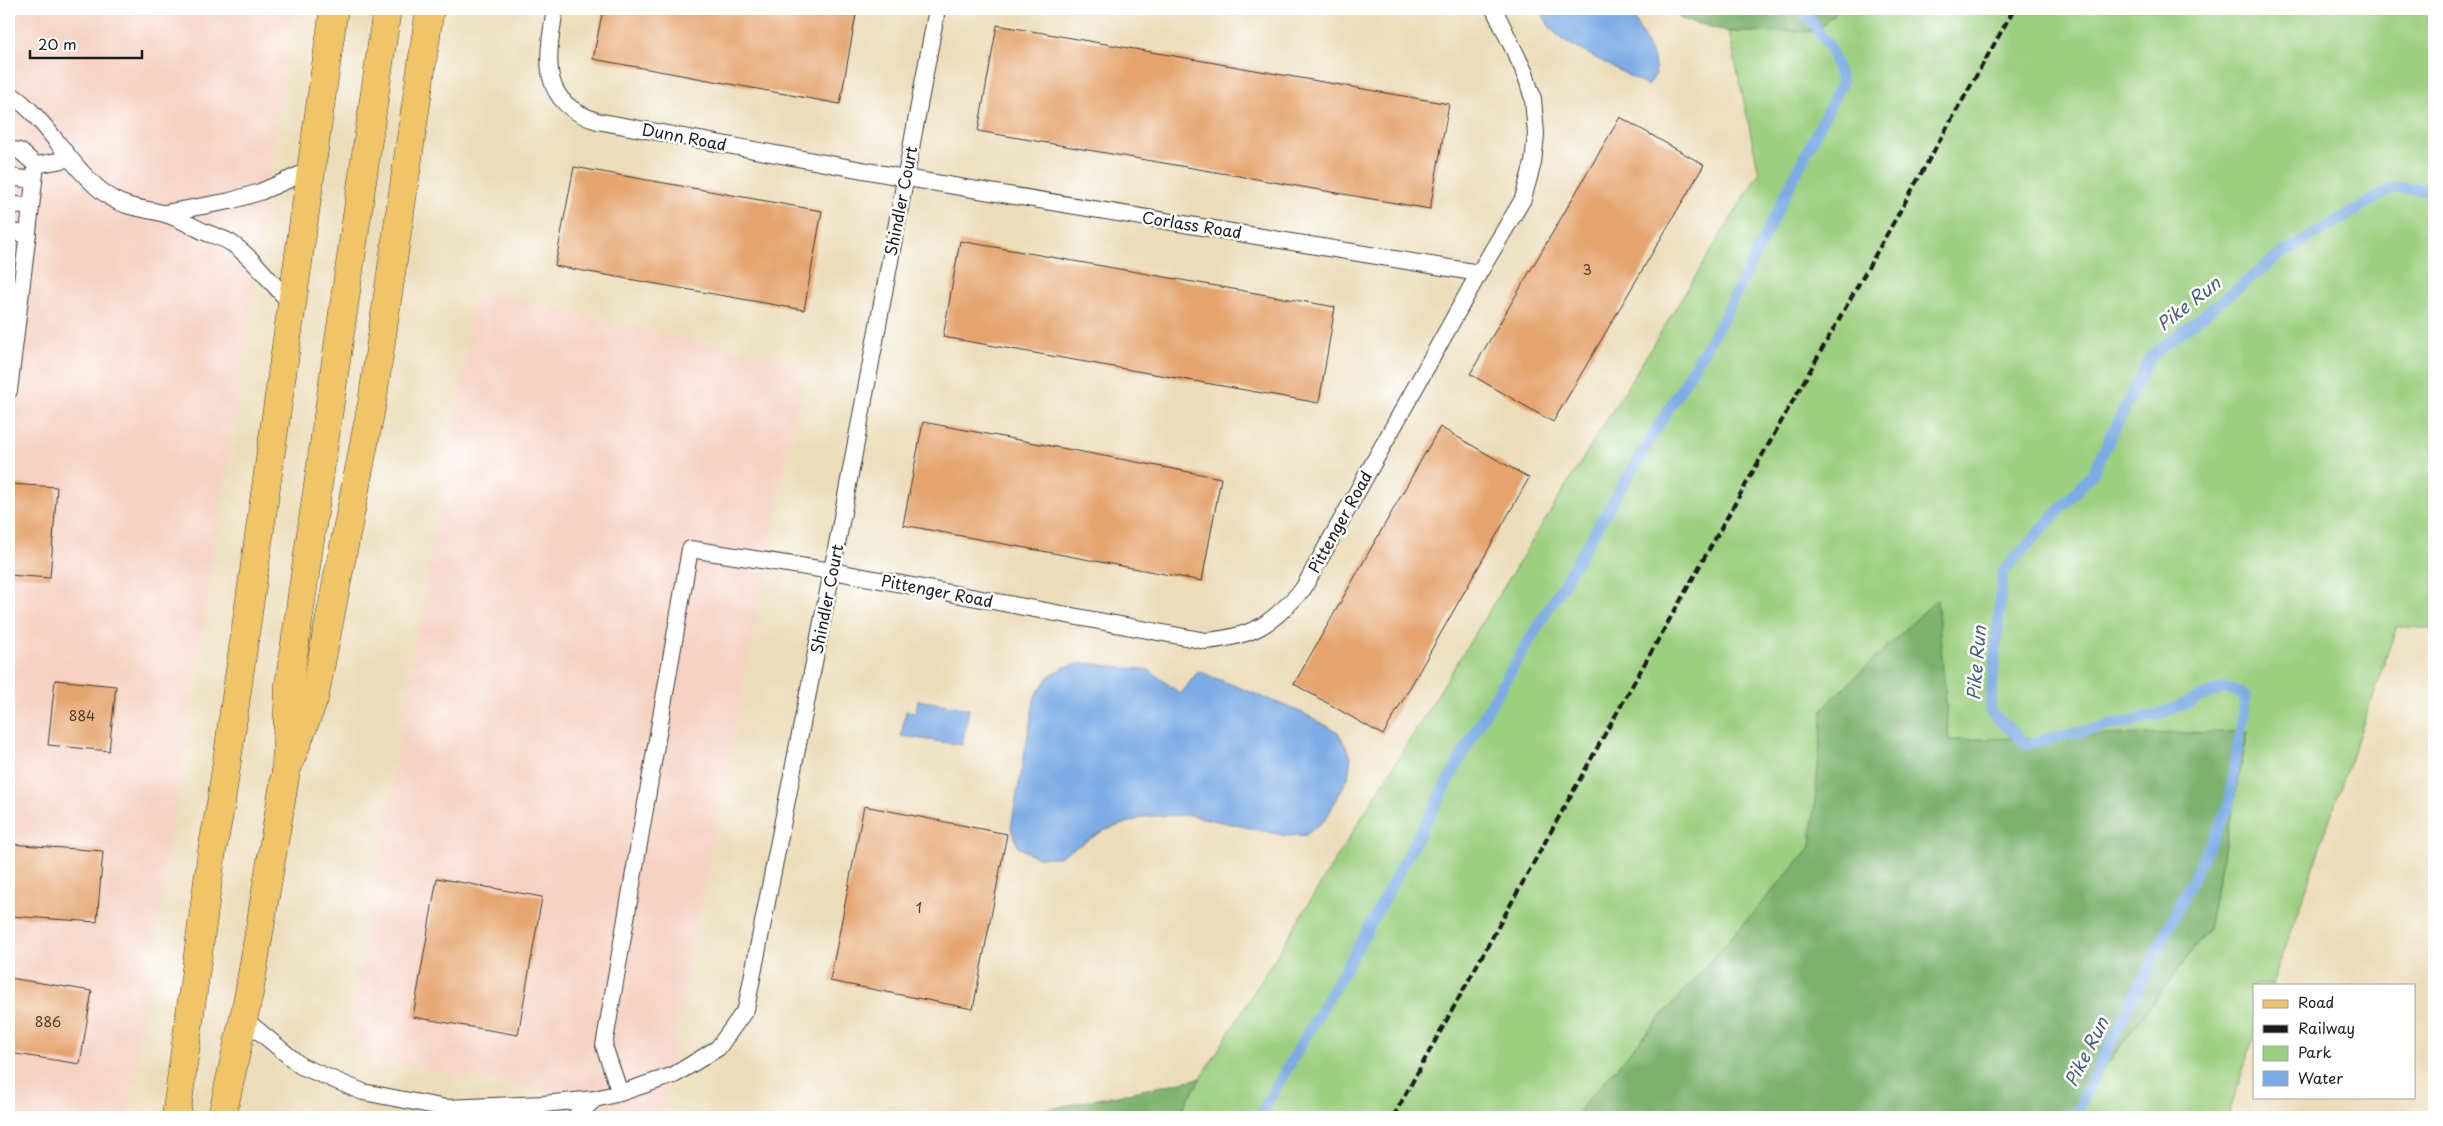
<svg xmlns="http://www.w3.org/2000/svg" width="2443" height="1126" font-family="'Playpen Sans',sans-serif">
  <rect width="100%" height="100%" fill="#fff"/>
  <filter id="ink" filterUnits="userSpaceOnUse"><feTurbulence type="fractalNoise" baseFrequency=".02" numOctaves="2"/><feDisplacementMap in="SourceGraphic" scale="10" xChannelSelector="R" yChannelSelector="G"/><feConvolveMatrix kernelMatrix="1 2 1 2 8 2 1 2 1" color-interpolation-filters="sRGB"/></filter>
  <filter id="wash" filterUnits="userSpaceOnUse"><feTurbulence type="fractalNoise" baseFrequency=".0096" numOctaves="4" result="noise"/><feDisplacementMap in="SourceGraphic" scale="20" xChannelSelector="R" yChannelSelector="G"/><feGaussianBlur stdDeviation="1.12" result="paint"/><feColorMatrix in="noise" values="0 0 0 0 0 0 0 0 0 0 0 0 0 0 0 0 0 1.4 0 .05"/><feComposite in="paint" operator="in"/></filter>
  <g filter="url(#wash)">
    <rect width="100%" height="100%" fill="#ecddba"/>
    <!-- built -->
    <g fill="#f6d2c3">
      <path d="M9,9H293L246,345L128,1117H9Z"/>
      <path d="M476,291L804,366L661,1114L486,1079L369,1059L350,1029Z"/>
    </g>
    <!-- green -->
    <path fill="#9ccf7f" stroke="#5c764e" d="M1838,9H2434V629L2397,626L2272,985H2254V1036L2228,1117H2067L2208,930L2248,732L1949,741L1937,600L1824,708L1811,847L1573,1117H1177L1759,173L1729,32L1818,31Z"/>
    <!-- forest -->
    <g fill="#7db26e" stroke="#4c6745">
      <path d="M1676,9H1838L1818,31L1729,32L1681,19Z"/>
      <path d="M1937,599L1949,740L2248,731L2208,929L2067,1117H1573L1811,847L1823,708Z"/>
      <path d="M1201,1078L1177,1117H1009Z"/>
    </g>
    <!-- water -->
    <g fill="#7babe5" stroke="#4c6480">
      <path d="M1540,9H1630L1654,59L1656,74L1648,86L1562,40L1549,26Z"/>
      <path d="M1084,663L1149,670L1181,694L1198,671L1303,713L1338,732L1351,756L1348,778L1326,819L1306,835L1287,836L1189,815L1147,816L1103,831L1059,857H1036L1018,847L1011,828L1035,696L1048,677L1065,667Z"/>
      <path d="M918,700L969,709L962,745L901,736L906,711L916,712Z"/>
    </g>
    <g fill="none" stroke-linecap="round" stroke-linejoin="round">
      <!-- stream -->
      <g stroke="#7babe5" stroke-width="11">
        <path d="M1259,1117L1363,938L1482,719L1723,319L1842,82L1830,47L1802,9"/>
        <path d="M2074,1117L2228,808L2246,696L2225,687L2157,715L2026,744L1990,711L2003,572L2093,473L2150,357L2281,254L2393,188L2434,190"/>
      </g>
    </g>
    <g id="blocks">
      <!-- building -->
      <g fill="#e5a46e">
        <path d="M603,9H857L840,104L593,59Z"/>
        <path d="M997,25L1449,104L1430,209L978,131Z"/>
        <path d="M1620,117L1704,165L1553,422L1470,374Z"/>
        <path d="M574,167L822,211L804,310L555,266Z"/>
        <path d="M960,241L1335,307L1319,403L943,337Z"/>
        <path d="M923,422L1221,478L1202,581L903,525Z"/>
        <path d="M1440,427L1529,478L1383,735L1294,684Z"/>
        <path d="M9,484L57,487L50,578L9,575Z"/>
        <path d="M55,680L116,686L109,751L48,745Z"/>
        <path d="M864,806L1007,834L973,1009L830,981Z"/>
        <path d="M9,844L103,851L97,922L9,916Z"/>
        <path d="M437,878L542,897L518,1035L413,1017Z"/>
        <path d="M9,978L92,991L80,1064L9,1053Z"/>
      </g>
    </g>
  </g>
  <g filter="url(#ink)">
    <use href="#blocks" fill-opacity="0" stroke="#3b3934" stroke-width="1"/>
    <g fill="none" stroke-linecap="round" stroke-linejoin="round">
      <defs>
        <g id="service">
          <path d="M555,9C547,59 538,102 597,121L906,178L1479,273"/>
          <path d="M9,93C51,121 68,169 111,198C128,209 147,208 165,214C179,218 193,227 207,233C215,236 227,239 234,245C256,261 273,285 292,305"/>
          <path d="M9,149L20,151L36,165"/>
          <path d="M9,177L34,180"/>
          <path d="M9,204L31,207"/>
          <path d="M165,213L230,201L260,192L313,169"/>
          <path d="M9,232L28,234"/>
          <path d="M9,391L36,165L68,159"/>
          <path d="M243,1018L301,1066L363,1092L446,1108L543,1104L595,1099L620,1093L674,1075L718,1048L746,1009L832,571L937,9"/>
          <path d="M620,1093L604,1046L690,549L832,571L1206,641C1255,636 1270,625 1303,589L1479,273L1523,199L1533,163L1536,134L1533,99L1525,73L1494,9"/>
          <path d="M575,1117L595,1099"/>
        </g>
        <path id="primary" d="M286,767L289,685L387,9"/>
        <g id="trunk">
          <path d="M176,1117L212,851L221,803L334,9"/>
          <path d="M222,1117L249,993L286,771L314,699L372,403L430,9"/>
        </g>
      </defs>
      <!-- service casing -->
      <use href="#service" stroke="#3b3934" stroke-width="18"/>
      <!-- primary casing -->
      <use href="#primary" stroke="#3b3934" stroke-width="29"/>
      <!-- trunk casing -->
      <use href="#trunk" stroke="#3b3934" stroke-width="29"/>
      <!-- service -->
      <use href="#service" stroke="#fff" stroke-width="16"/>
      <!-- primary -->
      <use href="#primary" stroke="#f0c469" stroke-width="28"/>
      <!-- trunk -->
      <use href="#trunk" stroke="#f0c469" stroke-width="28"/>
      <!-- rail -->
      <path stroke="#1c1c1c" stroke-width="4" stroke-dasharray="8 4" stroke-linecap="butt" d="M1393,1117L1601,741L2014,9"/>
    </g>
  </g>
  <g text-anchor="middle" stroke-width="5" stroke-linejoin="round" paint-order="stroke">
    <!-- number labels -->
    <g font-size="14" fill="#4e3e30">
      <text x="1587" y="275">3</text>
      <text x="82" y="721">884</text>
      <text x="919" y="913">1</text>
      <text x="48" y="1027">886</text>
    </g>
    <!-- street labels -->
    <g font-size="16" fill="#1c1c1c" stroke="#fff">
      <text transform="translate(684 137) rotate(11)" y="6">Dunn Road</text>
      <text transform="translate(901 201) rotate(-79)" y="6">Shindler Court</text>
      <text transform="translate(1192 225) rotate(9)" y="6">Corlass Road</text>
      <text transform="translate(1340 522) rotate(-61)" y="6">Pittenger Road</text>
      <text transform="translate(937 591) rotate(11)" y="6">Pittenger Road</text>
      <text transform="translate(827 599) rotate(-79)" y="6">Shindler Court</text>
    </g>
    <!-- water labels -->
    <g font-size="18" font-style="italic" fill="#475c76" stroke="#fff">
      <text transform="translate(2189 304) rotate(-38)" y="6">Pike Run</text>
      <text transform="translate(1977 663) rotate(-85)" y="6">Pike Run</text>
      <text transform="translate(2087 1052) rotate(-63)" y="6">Pike Run</text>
    </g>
  </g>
  <!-- margin -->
  <rect width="2443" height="1126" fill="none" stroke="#fff" stroke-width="30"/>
  <!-- legend -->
  <rect x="2253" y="984" width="162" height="115" fill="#ffffff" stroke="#a4a4a4"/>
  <rect x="2263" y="1000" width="25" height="8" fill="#f0c469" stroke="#a4a4a4"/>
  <text x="2298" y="1008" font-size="15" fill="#1c1c1c">Road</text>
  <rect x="2263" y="1025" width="25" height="8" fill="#1c1c1c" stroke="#a4a4a4"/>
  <text x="2298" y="1034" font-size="15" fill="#1c1c1c">Railway</text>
  <rect x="2263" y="1046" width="25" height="15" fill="#9ccf7f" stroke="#a4a4a4"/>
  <text x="2298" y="1058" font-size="15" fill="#1c1c1c">Park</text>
  <rect x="2263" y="1071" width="25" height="15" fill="#7babe5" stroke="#a4a4a4"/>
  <text x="2298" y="1084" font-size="15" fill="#1c1c1c">Water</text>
  <!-- scale -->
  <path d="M30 50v8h112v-8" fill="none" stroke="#1c1c1c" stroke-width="2.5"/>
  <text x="38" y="50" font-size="15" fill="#1c1c1c" stroke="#ffffff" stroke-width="4" paint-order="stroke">20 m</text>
</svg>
